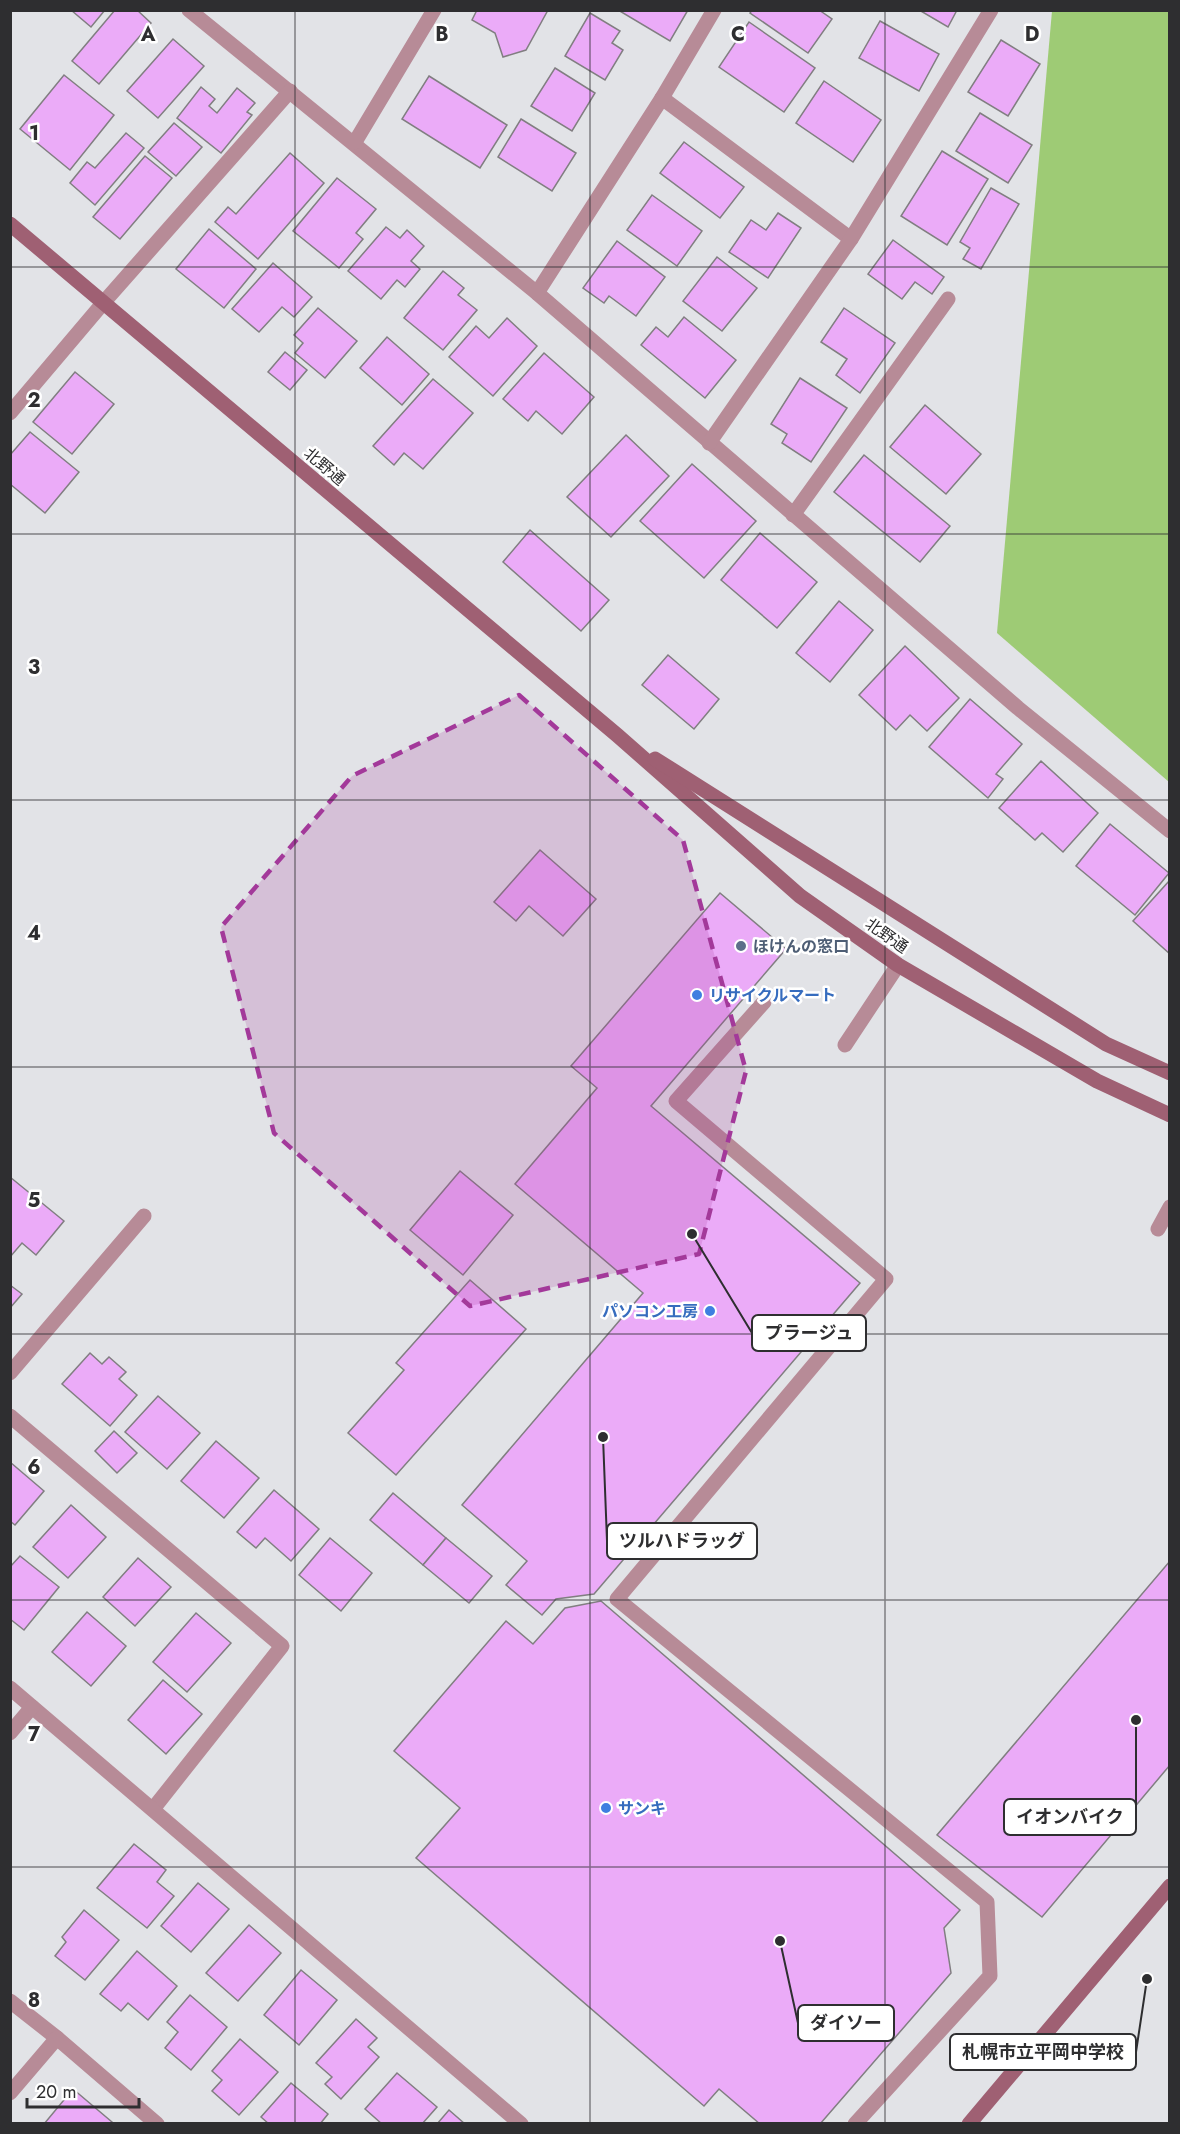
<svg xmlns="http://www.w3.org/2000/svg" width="1180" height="2134" font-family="Jost,'Noto Sans JP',sans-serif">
  <rect width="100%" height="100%" fill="#e2e3e7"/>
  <!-- green -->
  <path fill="#9ecb75" d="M1052,11H1169V782L997,633Z"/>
  <!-- building -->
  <g fill="#ebabf8" stroke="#817e81" stroke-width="1.5">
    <path d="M71,10H105L91,27Z"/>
    <path d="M115,10H137L151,23L99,84L72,61Z"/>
    <path d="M477,10H548L526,50L503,57L495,33L472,20Z"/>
    <path d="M618,10H688L670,41Z"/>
    <path d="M752,10H819L832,19L808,53L750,13Z"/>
    <path d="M919,10H957L948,27Z"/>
    <path d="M590,13L620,31L612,43L623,50L605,80L565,56Z"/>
    <path d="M880,21L939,54L919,91L859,58Z"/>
    <path d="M749,22L815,68L784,112L719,67Z"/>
    <path d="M173,39L204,66L158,118L127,91Z"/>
    <path d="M1001,40L1040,64L1008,116L968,92Z"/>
    <path d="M555,68L595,93L572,131L531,106Z"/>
    <path d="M64,75L114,115L70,170L20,129Z"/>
    <path d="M429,76L507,125L480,168L402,119Z"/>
    <path d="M824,81L881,120L853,162L796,123Z"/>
    <path d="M201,87L215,99L209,106L217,113L237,88L255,103L247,112L252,115L221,153L177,118Z"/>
    <path d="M980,113L1032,145L1008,183L956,151Z"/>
    <path d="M521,119L576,153L552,191L498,157Z"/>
    <path d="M174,123L202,147L176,176L148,152Z"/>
    <path d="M126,133L144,148L95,205L70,183L87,162L95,168Z"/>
    <path d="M684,142L744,187L720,218L660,173Z"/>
    <path d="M942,151L988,179L947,245L901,216Z"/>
    <path d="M290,153L324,183L258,259L215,222L228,207L236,214Z"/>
    <path d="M145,156L172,178L120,239L93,217Z"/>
    <path d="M337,178L376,209L356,233L363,239L339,268L293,231Z"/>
    <path d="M991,188L1019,204L981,269L963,259L970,248L960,242Z"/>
    <path d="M652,195L702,231L677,266L627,230Z"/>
    <path d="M778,213L801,228L768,278L729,252L751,220L766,230Z"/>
    <path d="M386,227L400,238L407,230L424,246L411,261L420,269L405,287L397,280L381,299L348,271Z"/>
    <path d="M209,229L256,269L224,308L176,269Z"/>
    <path d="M893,240L944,277L932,294L915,282L902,299L868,274Z"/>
    <path d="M617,241L665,277L636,316L609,296L604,303L583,288Z"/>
    <path d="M717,257L757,288L722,331L683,301Z"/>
    <path d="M273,263L312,297L294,317L282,307L259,332L232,309Z"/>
    <path d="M443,271L464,288L458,295L477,310L443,350L404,318Z"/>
    <path d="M318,308L357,341L325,378L295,353L303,343L294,335Z"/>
    <path d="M844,308L895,343L860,393L836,375L847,359L821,342Z"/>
    <path d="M684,317L736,360L705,398L641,345L656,327L668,337Z"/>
    <path d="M507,318L537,346L493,396L449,357L476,326L489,338Z"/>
    <path d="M387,337L429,374L402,405L360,368Z"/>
    <path d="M285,352L307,370L290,390L268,372Z"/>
    <path d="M544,353L594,397L562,434L536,411L528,421L503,399Z"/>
    <path d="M75,372L114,404L72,454L33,422Z"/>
    <path d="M800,378L847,408L811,462L782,443L787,434L771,424Z"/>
    <path d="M433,379L473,413L423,469L404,453L394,465L373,446Z"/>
    <path d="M925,405L981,454L946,494L890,447Z"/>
    <path d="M30,432L79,472L45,513L10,484V455Z"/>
    <path d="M626,435L669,476L611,537L567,497Z"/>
    <path d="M864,455L950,526L920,562L834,492Z"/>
    <path d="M692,464L756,521L704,578L640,521Z"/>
    <path d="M530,530L609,600L581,631L503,562Z"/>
    <path d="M760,533L817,582L777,628L721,580Z"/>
    <path d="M839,601L873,630L830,682L796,653Z"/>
    <path d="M905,646L959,698L927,731L910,715L896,730L859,695Z"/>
    <path d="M668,655L719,699L694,729L642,685Z"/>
    <path d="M970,699L1022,744L996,774L1003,779L988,798L929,747Z"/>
    <path d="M1041,761L1098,813L1063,852L1042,833L1035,840L999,808Z"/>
    <path d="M1110,824L1169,873L1135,915L1076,866Z"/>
    <path d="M540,850L596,899L563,936L529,906L516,921L494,902Z"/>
    <path d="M1170,880V954L1133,921Z"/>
    <path d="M720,893L786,949L651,1106L860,1283L594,1594L556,1599L542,1615L506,1585L527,1561L462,1505L643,1293L515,1184L597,1088L571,1066Z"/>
    <path d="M460,1171L513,1215L463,1275L410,1230Z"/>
    <path d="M10,1177L64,1221L36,1255L22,1243L10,1257Z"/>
    <path d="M470,1280L526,1329L396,1475L348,1433L404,1370L396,1363Z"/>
    <path d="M10,1285L22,1294L10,1308Z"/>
    <path d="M90,1353L102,1364L109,1357L126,1372L119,1379L137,1395L110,1426L62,1384Z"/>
    <path d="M158,1396L200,1433L167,1469L125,1432Z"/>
    <path d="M114,1431L137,1453L117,1473L95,1451Z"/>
    <path d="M216,1441L259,1478L224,1518L181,1481Z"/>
    <path d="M10,1462L44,1491L15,1525L10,1521Z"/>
    <path d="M274,1490L319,1529L291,1561L265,1538L256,1548L237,1532Z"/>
    <path d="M393,1493L446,1538L423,1565L370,1520Z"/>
    <path d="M71,1505L106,1537L68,1578L33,1547Z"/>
    <path d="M330,1538L372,1573L341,1611L299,1575Z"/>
    <path d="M446,1538L492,1576L469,1603L423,1565Z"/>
    <path d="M20,1556L59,1587L24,1630L10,1619V1567Z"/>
    <path d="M138,1558L171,1587L135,1626L103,1597Z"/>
    <path d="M1170,1561V1765L1042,1917L937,1835Z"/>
    <path d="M601,1601L960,1910L944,1928L951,1973L820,2124H760L719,2089L704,2106L416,1858L460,1808L394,1751L506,1621L533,1644L565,1608Z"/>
    <path d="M87,1612L126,1646L91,1686L52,1652Z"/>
    <path d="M196,1613L231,1643L187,1692L153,1662Z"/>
    <path d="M163,1680L202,1714L166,1754L128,1720Z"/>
    <path d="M134,1844L166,1870L157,1882L174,1896L147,1928L97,1888Z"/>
    <path d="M198,1883L229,1909L191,1952L161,1926Z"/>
    <path d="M84,1910L119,1940L85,1980L55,1956L66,1942L62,1937Z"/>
    <path d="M249,1925L281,1953L238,2001L206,1973Z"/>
    <path d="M137,1951L177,1986L148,2020L128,2003L121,2011L100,1994Z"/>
    <path d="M301,1970L337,2000L299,2045L264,2015Z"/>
    <path d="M190,1995L227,2027L191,2070L165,2048L178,2032L167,2022Z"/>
    <path d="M356,2019L377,2038L368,2047L379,2057L341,2099L325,2084L332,2077L316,2063Z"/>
    <path d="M240,2039L278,2072L239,2115L212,2091L222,2080L212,2071Z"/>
    <path d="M397,2073L437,2107L422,2124H382L365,2109Z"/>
    <path d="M291,2083L328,2114L320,2124H269L261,2117Z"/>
    <path d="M73,2089L112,2122L110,2124H44Z"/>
    <path d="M449,2110L465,2124H437Z"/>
  </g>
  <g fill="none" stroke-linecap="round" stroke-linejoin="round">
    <!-- lane -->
    <g stroke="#b78b97" stroke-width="15">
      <path d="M793,515L948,299"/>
      <path d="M764,1002L676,1101L886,1279L617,1599L987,1902L990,1976L855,2124"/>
      <path d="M845,1045L898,965"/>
      <path d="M1158,1229L1170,1207"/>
    </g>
    <!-- street -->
    <g stroke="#b78b97" stroke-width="15">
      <path d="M189,10L537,293L1018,708L1170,831"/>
      <path d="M662,98L851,239"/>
      <path d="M355,142L434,10"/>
      <path d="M537,293L662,98L714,10"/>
      <path d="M10,413L104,302L290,91"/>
      <path d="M709,443L851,239L991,10"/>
      <path d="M10,1373L144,1216"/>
      <path d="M10,1416L282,1646L153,1809"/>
      <path d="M10,1688L521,2124"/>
      <path d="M10,1733L32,1707"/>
      <path d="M10,2001L57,2038"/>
      <path d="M10,2093L57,2038L157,2124"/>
    </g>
    <!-- secondary -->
    <g stroke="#9f6073" stroke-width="15">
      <path d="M10,224L617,735L800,896L898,965L1097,1081L1170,1115"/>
      <path d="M655,759L1106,1044L1170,1073"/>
      <path d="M969,2124L1170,1886"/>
    </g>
  </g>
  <!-- marked area -->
  <path fill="#a3399a" fill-opacity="0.2" stroke="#a3399a" stroke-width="4.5" stroke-dasharray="12 8" stroke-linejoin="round" d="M519,695L683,840L746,1071L699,1254L470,1306L274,1133L221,927L352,776Z"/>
  <!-- grid -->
  <path fill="none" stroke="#2e2e30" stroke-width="1.5" stroke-opacity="0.55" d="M295,10V2124M590,10V2124M885,10V2124M10,267H1170M10,534H1170M10,800H1170M10,1067H1170M10,1334H1170M10,1600H1170M10,1867H1170"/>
  <!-- markers -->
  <circle fill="#5c6f8a" stroke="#fff" stroke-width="2" cx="741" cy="946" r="6"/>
  <g fill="#3f7fe0" stroke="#fff" stroke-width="2">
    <circle cx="697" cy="995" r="6"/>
    <circle cx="710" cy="1311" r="6"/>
    <circle cx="606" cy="1808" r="6"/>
  </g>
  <g text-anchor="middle" stroke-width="5" stroke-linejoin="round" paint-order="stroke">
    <!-- street labels -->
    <g font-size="16" fill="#2e2e30" stroke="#fff">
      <text transform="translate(325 466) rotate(40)" y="6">北野通</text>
      <text transform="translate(887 935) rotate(35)" y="6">北野通</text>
    </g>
    <!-- service labels -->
    <g font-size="16" font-weight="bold" fill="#4e5e75" stroke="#fff" text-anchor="start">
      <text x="753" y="952">ほけんの窓口</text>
    </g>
    <!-- shop labels -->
    <g font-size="16" font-weight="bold" fill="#366cbe" stroke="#fff" text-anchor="start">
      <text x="709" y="1001">リサイクルマート</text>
      <text x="698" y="1317" text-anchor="end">パソコン工房</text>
      <text x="618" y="1814">サンキ</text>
    </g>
  </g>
  <g font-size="20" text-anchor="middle" font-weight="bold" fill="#2e2e30" stroke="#fff" stroke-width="5" stroke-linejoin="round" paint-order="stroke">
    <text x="148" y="41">A</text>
    <text x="442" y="41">B</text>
    <text x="738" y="41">C</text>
    <text x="1032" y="41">D</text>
    <text x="34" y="140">1</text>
    <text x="34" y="407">2</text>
    <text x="34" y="674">3</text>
    <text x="34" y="940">4</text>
    <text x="34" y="1207">5</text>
    <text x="34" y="1474">6</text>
    <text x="34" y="1741">7</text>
    <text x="34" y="2007">8</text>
  </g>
  <!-- callouts -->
  <path fill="none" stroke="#2e2e30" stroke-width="2" d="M692 1234L752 1333M603 1437L607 1541M1136 1720L1136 1817M780 1941L798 2023M1147 1979L1136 2052"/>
  <g fill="#2e2e30" stroke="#fff" stroke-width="2">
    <circle cx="692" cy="1234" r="6"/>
    <circle cx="603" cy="1437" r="6"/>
    <circle cx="1136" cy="1720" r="6"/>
    <circle cx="780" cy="1941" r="6"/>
    <circle cx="1147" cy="1979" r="6"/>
  </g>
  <g fill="#fff" stroke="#2e2e30" stroke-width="2">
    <rect x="752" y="1315" width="114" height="36" rx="6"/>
    <rect x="607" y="1523" width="150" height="36" rx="6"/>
    <rect x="1004" y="1799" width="132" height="36" rx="6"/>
    <rect x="798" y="2005" width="96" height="36" rx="6"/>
    <rect x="950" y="2034" width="186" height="36" rx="6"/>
  </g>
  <g font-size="18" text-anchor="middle" font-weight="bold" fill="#2e2e30">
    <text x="809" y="1339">プラージュ</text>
    <text x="682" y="1547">ツルハドラッグ</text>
    <text x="1070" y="1823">イオンバイク</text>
    <text x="846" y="2029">ダイソー</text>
    <text x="1043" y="2058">札幌市立平岡中学校</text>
  </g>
  <!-- border -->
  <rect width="1180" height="2134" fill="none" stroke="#2e2e30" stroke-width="24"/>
  <!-- scale -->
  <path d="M27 2098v9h112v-9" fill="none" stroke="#2e2e30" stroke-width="3"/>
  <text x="36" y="2098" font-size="18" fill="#2e2e30" stroke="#ffffff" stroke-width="4.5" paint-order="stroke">20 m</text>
</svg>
